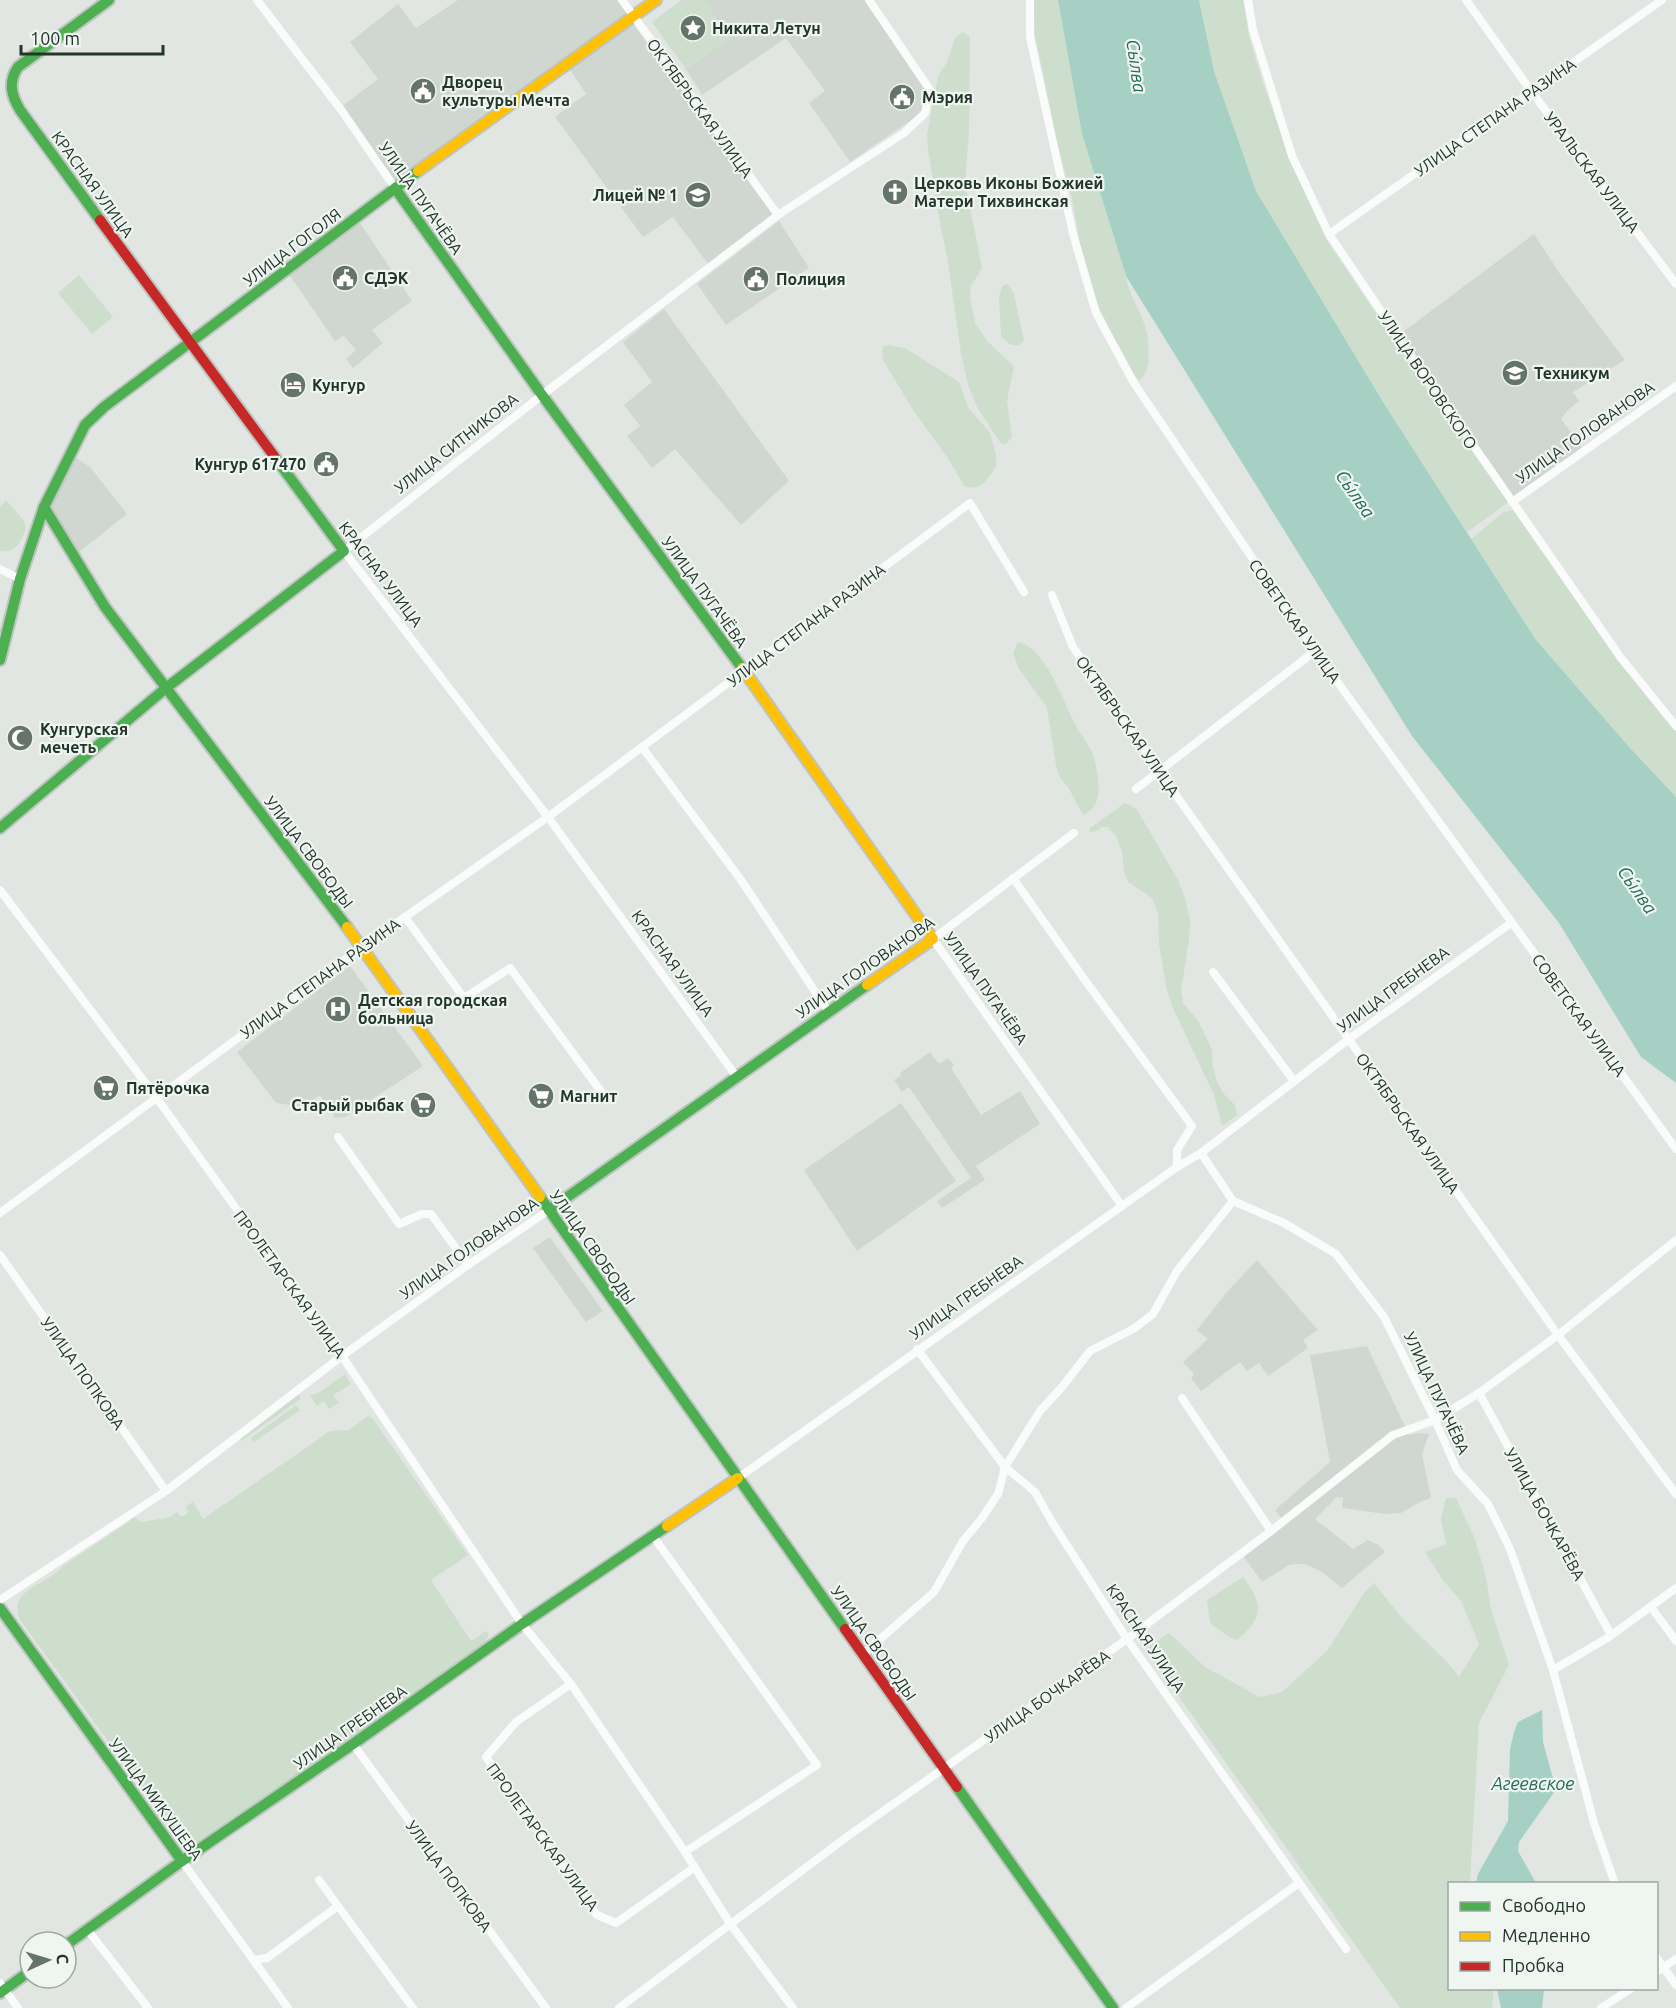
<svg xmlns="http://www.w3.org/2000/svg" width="1676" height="2008" font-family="Ubuntu,sans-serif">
  <rect width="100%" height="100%" fill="#e1e6e2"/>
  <!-- built -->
  <g fill="#d0d7d1">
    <path d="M458,0H617L630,18L477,120L396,183L341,107L378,79L350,42L398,4L416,28Z"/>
    <path d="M703,0H865L928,91L923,112L850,162L809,103L825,91L786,38L702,95L686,69L730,38Z"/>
    <path d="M633,24L773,214L709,265L673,217L643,237L555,117L586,94L569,68Z"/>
    <path d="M358,220L412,301L372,330L383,343L353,368L346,359L356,350L344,336L335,341L286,270Z"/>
    <path d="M779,221L809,268L726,325L697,284Z"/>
    <path d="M1534,234L1560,274L1625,360L1573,392L1579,401L1569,409L1561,419L1583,449L1512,499L1400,334Z"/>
    <path d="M664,309L789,481L741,525L675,449L652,468L627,436L640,426L624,405L652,382L623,342Z"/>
    <path d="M75,457L90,467L127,514L78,553L48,507Z"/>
    <path d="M350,966L423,1066L345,1117L335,1118L320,1095L303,1107L276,1103L237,1052Z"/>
    <path d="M930,1052L939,1064L948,1058L954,1065L951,1068L981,1115L1020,1091L1040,1124L976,1166L985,1180L942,1208L937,1201L971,1178L909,1087L902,1092L894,1080L901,1075L900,1073Z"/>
    <path d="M901,1103L956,1181L857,1251L804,1170Z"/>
    <path d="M550,1237L603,1311L586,1322L533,1248Z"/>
    <path d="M1257,1260L1318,1330L1303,1340L1308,1348L1268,1376L1259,1363L1247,1371L1240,1362L1201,1391L1191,1378L1194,1374L1183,1362L1208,1339L1197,1330L1227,1292Z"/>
    <path d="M1367,1346L1409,1435L1418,1433L1429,1434L1422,1454L1431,1498L1420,1502L1401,1513L1385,1514L1342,1508L1343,1498L1337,1497L1315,1519L1353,1549L1368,1540L1377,1544L1385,1552L1342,1588L1322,1572L1305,1564H1296L1289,1565L1262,1582L1244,1557L1286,1524L1275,1510L1330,1462L1310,1355Z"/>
  </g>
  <!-- green -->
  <g fill="#cedecd">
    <path d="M682,0H703L730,38L686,69L652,22Z"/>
    <path d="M1033,0H1058L1082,134L1126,276C1128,294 1140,309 1145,326C1149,338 1153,374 1139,380L1130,371L1096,301L1082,257L1073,203L1057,142L1035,35Z"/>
    <path d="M1199,0H1243L1249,36L1263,83L1293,166L1326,239L1428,391L1509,502L1467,532L1383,402L1256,191L1214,71Z"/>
    <path d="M963,32L970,37L969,133L965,181L982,268L971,286L970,296L975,323L988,342L1014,366L1007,401L1012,437L1005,445L1000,442L977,407L968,385L961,354L947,256L941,229L928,150L927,135L938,76L947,62L955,38Z"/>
    <path d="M79,275L113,317L92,334L58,293Z"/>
    <path d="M1008,284L1014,294L1024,341L1019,345H1011L1001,337L999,297L1002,286Z"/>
    <path d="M888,345L905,348L959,382L968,407L990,433L996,455V467C987,479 981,492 964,486L947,457L915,413L883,360L882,347Z"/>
    <path d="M6,500L24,521L26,529C20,542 16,554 0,551V507Z"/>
    <path d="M1513,510L1578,602L1676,728V797L1630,748L1536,640L1471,539L1504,512Z"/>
    <path d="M1018,642C1044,646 1063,700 1074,722C1079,733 1088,743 1093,754C1095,759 1096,766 1097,772C1100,789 1101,807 1083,815L1068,787L1060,778L1056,766L1047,708L1019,669L1013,653Z"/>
    <path d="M1125,803L1136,808L1178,880L1185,898L1190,921L1189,939L1181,991L1183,1003L1199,1022L1212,1050L1213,1066L1217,1082L1224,1094L1235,1105L1237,1115L1222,1126L1214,1095L1172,1006L1167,991L1159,944L1158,913L1152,898L1128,882L1124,872L1122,852L1116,836L1108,827H1102L1096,831L1090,832V828Z"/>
    <path d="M345,1374L351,1384L333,1395L339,1403L329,1409L324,1401L317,1406L310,1396L320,1392Z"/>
    <path d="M297,1393L301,1399L241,1441L238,1437Z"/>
    <path d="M296,1405L300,1410L254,1442L251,1438Z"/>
    <path d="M368,1416L373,1419L468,1555L431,1580L471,1641L486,1631L489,1635L485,1642L339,1745L303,1773L187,1850L20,1620C7,1589 47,1585 63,1566L130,1521L132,1516L142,1522L170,1517L177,1512L180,1516H184L188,1512L186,1506L193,1502L203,1519L330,1431L349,1430Z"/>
    <path d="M1446,1498H1456L1475,1539L1486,1577L1491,1609L1509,1665L1479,1723L1470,1883L1450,1884V1988L1494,1989L1492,2008H1400L1145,1649L1169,1633L1205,1667L1260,1697L1282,1692L1327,1651L1364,1593L1374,1583L1402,1618L1448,1663L1459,1677L1479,1644L1461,1601L1442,1579L1425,1552L1446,1544L1441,1518Z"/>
    <path d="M1243,1577C1264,1605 1263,1618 1237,1640L1229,1637L1210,1623L1207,1600Z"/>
  </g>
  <!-- water -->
  <g fill="#a7d0c5">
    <path d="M1058,0H1199L1214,71L1256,191L1383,402L1536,640L1630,748L1676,797V1083L1641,1057L1559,923L1412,736L1126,276L1082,134Z"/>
    <path d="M1542,1710L1543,1742L1554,1782L1555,1791L1519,1842L1518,1851L1536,1883H1476L1478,1874L1508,1821L1510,1749L1514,1732L1518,1722Z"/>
    <path d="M1497,1989H1544L1542,2008H1501Z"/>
  </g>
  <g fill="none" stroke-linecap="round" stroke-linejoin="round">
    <defs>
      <g id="fast">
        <path d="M395,188L542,395L742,668"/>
        <path d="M100,220L20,110C11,95 8,82 18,67L109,0"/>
        <path d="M44,507L105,607L347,927"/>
        <path d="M0,660L20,579L44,507L85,425L104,407L418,171"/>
        <path d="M0,828L166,688L344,551L274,456"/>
        <path d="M540,1197L845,1629"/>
        <path d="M549,1210L867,985"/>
        <path d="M0,1608L182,1861"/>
        <path d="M957,1787L1113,2008"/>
        <path d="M66,1945L182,1861L353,1744L522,1624L667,1526"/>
        <path d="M0,1993L30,1971"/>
      </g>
      <g id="slow">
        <path d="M418,171L656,0"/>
        <path d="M742,668L933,939L867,985"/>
        <path d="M347,927L540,1197"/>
        <path d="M667,1526L738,1478"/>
      </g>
      <g id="jam">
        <path d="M100,220L274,456"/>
        <path d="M845,1629L957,1787"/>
      </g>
    </defs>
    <!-- fast casing -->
    <use href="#fast" stroke="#bec5c0" stroke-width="14"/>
    <!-- slow casing -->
    <use href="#slow" stroke="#bec5c0" stroke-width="14"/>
    <!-- jam casing -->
    <use href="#jam" stroke="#bec5c0" stroke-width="14"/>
    <!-- street -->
    <g stroke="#fafbfb" stroke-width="8">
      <path d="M257,0L342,111L395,188"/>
      <path d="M622,0L778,215"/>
      <path d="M1030,0V37L1073,234L1096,313L1134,383L1315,651L1676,1149"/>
      <path d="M1248,0L1253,30L1292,156L1329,234L1401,341L1621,658L1676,726"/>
      <path d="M1466,0L1531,91L1676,284"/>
      <path d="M1329,234L1662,0"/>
      <path d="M1512,502L1676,386"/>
      <path d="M0,569L20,579"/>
      <path d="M1052,595L1073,647L1159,771L1558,1335L1676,1494"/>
      <path d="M642,747L741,880L828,1011"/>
      <path d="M1136,789L1315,651"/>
      <path d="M1074,833L933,939L1122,1206"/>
      <path d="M1013,878L1087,983L1192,1126L1177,1150V1167"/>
      <path d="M0,890L156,1097L342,1356L522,1624L571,1684L685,1852L731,1925L793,2008"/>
      <path d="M405,917L464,998L510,968L603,1094"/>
      <path d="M1213,972L1294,1081"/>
      <path d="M736,1076L548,817L344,551L542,395L778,215L904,133L925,113L930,90L869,0"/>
      <path d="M338,1137L399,1224L422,1214H431L468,1265"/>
      <path d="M1201,1153L1233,1201L1284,1223L1336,1254L1384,1317L1435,1420L1457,1470L1488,1504L1510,1549L1553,1670L1594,1823L1615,1884"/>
      <path d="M0,1213L362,947L548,817L970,503L1024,592"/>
      <path d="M0,1255L166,1491"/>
      <path d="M917,1349L1005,1467L1035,1492L1052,1522L1127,1639L1346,1949"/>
      <path d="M1479,1393L1611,1635"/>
      <path d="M1182,1398L1271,1531"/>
      <path d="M738,1478L1177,1167L1201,1153L1349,1039L1511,923"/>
      <path d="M653,1536L817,1765L685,1852"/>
      <path d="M0,1600L166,1491L342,1356L468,1265L549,1210"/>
      <path d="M1651,1607L1676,1641"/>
      <path d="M863,1654L934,1592L963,1541L982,1518L998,1494L1005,1467L1040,1411L1062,1387L1090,1351L1135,1328L1153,1314L1177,1271L1233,1201"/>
      <path d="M1553,1670L1609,1637L1676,1588"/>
      <path d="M571,1684L516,1722L486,1757L597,1915L616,1923L695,1867"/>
      <path d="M353,1744L546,2008"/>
      <path d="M182,1861L288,2008"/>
      <path d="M319,1880L338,1906"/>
      <path d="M87,1929L148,2008"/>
      <path d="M1656,1957L1676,1985"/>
      <path d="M253,1960L267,1958L338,1906L413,2008"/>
      <path d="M1656,1972L1676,1959"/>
      <path d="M0,1983L18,2008"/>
      <path d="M619,2008L848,1836L1127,1639L1271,1531L1393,1435L1435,1420L1479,1393L1558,1335L1676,1240"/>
      <path d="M1126,2008L1299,1883"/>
      <path d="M1601,2008L1632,1988"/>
    </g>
    <!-- fast -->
    <use href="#fast" stroke="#4caf50" stroke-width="10"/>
    <!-- slow -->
    <use href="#slow" stroke="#ffc107" stroke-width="10"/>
    <!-- jam -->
    <use href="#jam" stroke="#c62828" stroke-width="10"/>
  </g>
  <!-- icons -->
  <defs>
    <symbol id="sight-disc" viewBox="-11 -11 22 22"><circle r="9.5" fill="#65746a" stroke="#eff5f0"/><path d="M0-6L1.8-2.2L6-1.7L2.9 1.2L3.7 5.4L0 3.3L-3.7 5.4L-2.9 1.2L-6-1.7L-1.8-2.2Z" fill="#fff"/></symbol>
    <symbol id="civic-disc" viewBox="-11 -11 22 22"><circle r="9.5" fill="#65746a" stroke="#eff5f0"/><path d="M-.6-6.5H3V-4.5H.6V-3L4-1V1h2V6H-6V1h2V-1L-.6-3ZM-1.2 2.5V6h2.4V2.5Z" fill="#fff"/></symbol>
    <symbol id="church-disc" viewBox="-11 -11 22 22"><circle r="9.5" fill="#65746a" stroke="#eff5f0"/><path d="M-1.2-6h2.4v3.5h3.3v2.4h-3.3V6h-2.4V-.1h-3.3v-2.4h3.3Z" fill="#fff"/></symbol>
    <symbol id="school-disc" viewBox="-11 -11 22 22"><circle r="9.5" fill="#65746a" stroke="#eff5f0"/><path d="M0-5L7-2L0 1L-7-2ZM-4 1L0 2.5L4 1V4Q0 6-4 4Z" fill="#fff"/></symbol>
    <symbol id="university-disc" viewBox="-11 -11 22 22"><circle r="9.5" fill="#65746a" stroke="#eff5f0"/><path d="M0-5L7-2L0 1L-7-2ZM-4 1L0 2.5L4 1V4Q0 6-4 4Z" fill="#fff"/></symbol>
    <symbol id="hotel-disc" viewBox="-11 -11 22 22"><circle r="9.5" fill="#65746a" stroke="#eff5f0"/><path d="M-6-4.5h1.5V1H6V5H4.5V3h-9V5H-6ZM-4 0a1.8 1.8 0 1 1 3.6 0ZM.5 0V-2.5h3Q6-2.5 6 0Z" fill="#fff"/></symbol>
    <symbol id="mosque-disc" viewBox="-11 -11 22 22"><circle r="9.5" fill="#65746a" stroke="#eff5f0"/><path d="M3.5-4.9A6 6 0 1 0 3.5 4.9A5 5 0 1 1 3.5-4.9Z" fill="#fff"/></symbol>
    <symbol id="hospital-disc" viewBox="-11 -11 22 22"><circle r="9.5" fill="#65746a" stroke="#eff5f0"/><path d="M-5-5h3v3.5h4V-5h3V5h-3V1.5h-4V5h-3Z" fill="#fff"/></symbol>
    <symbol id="supermarket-disc" viewBox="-11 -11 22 22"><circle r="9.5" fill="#65746a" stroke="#eff5f0"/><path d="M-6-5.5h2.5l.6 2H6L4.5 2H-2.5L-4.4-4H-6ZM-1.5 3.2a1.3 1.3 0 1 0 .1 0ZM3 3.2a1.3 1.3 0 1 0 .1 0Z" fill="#fff"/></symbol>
  </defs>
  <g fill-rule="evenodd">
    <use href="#sight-disc" x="678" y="13" width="30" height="30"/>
    <use href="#civic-disc" x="408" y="76" width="30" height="30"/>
    <use href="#civic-disc" x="887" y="82" width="30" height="30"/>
    <use href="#church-disc" x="880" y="177" width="30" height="30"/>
    <use href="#school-disc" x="683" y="180" width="30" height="30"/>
    <use href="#civic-disc" x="330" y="263" width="30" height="30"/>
    <use href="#civic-disc" x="741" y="264" width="30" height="30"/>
    <use href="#university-disc" x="1500" y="358" width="30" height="30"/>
    <use href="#hotel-disc" x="278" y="370" width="30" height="30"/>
    <use href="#civic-disc" x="311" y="449" width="30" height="30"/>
    <use href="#mosque-disc" x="5" y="723" width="30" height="30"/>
    <use href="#hospital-disc" x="323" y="994" width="30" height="30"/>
    <use href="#supermarket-disc" x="91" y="1073" width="30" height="30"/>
    <use href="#supermarket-disc" x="526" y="1081" width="30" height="30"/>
    <use href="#supermarket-disc" x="408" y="1090" width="30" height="30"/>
  </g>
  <g text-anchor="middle" stroke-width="4.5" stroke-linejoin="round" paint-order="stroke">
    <!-- poi labels -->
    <g font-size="16" font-weight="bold" fill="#223629" stroke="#eff5f0" text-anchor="start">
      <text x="712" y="34">Никита Летун</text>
      <text x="442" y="88">Дворец<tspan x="442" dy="18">культуры Мечта</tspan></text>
      <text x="922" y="103">Мэрия</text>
      <text x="914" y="189">Церковь Иконы Божией<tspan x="914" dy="18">Матери Тихвинская</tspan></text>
      <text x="678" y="201" text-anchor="end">Лицей № 1</text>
      <text x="364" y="284">СДЭК</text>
      <text x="776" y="285">Полиция</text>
      <text x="1534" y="379">Техникум</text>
      <text x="312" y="391">Кунгур</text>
      <text x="306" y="470" text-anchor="end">Кунгур 617470</text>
      <text x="40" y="735">Кунгурская<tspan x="40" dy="18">мечеть</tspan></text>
      <text x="358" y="1006">Детская городская<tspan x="358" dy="18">больница</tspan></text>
      <text x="126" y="1094">Пятёрочка</text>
      <text x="560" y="1102">Магнит</text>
      <text x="404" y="1111" text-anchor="end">Старый рыбак</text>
    </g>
    <!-- street labels -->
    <g font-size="16" fill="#223629" stroke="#eff5f0">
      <text transform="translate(700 108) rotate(54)" y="6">ОКТЯБРЬСКАЯ УЛИЦА</text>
      <text transform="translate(1495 117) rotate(-35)" y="6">УЛИЦА СТЕПАНА РАЗИНА</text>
      <text transform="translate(1592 172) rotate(53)" y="6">УРАЛЬСКАЯ УЛИЦА</text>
      <text transform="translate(93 184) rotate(54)" y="6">КРАСНАЯ УЛИЦА</text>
      <text transform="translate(421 198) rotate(55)" y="6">УЛИЦА ПУГАЧЁВА</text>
      <text transform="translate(292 247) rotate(-37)" y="6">УЛИЦА ГОГОЛЯ</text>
      <text transform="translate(1428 380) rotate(56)" y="6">УЛИЦА ВОРОВСКОГО</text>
      <text transform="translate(1585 432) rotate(-35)" y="6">УЛИЦА ГОЛОВАНОВА</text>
      <text transform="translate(456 443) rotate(-38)" y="6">УЛИЦА СИТНИКОВА</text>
      <text transform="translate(381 574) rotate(53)" y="6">КРАСНАЯ УЛИЦА</text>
      <text transform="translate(705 592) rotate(54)" y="6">УЛИЦА ПУГАЧЁВА</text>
      <text transform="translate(1295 621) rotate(55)" y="6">СОВЕТСКАЯ УЛИЦА</text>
      <text transform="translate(806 625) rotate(-37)" y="6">УЛИЦА СТЕПАНА РАЗИНА</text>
      <text transform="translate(1128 726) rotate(55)" y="6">ОКТЯБРЬСКАЯ УЛИЦА</text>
      <text transform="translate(309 852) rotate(53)" y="6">УЛИЦА СВОБОДЫ</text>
      <text transform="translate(673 963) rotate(54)" y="6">КРАСНАЯ УЛИЦА</text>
      <text transform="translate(865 967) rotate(-35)" y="6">УЛИЦА ГОЛОВАНОВА</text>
      <text transform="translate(320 978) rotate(-36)" y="6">УЛИЦА СТЕПАНА РАЗИНА</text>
      <text transform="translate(986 988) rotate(55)" y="6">УЛИЦА ПУГАЧЁВА</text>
      <text transform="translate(1393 989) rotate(-36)" y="6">УЛИЦА ГРЕБНЕВА</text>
      <text transform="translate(1579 1015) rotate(54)" y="6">СОВЕТСКАЯ УЛИЦА</text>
      <text transform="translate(1408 1123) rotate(55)" y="6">ОКТЯБРЬСКАЯ УЛИЦА</text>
      <text transform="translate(593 1247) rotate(55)" y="6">УЛИЦА СВОБОДЫ</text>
      <text transform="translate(469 1248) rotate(-35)" y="6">УЛИЦА ГОЛОВАНОВА</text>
      <text transform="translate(290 1284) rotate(54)" y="6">ПРОЛЕТАРСКАЯ УЛИЦА</text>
      <text transform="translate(966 1297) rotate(-35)" y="6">УЛИЦА ГРЕБНЕВА</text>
      <text transform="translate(83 1373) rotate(55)" y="6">УЛИЦА ПОПКОВА</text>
      <text transform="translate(1437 1393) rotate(65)" y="6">УЛИЦА ПУГАЧЁВА</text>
      <text transform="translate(1545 1514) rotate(61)" y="6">УЛИЦА БОЧКАРЁВА</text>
      <text transform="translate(1146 1638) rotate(56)" y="6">КРАСНАЯ УЛИЦА</text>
      <text transform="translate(874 1643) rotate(55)" y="6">УЛИЦА СВОБОДЫ</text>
      <text transform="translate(1047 1696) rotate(-35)" y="6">УЛИЦА БОЧКАРЁВА</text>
      <text transform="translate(350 1727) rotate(-35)" y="6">УЛИЦА ГРЕБНЕВА</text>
      <text transform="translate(156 1799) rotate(54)" y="6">УЛИЦА МИКУШЕВА</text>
      <text transform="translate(543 1837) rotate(54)" y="6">ПРОЛЕТАРСКАЯ УЛИЦА</text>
      <text transform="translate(449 1876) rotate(54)" y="6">УЛИЦА ПОПКОВА</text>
    </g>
    <!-- water labels -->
    <g font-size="18" font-style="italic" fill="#256a5a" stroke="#eff5f0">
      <text transform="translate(1136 66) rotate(82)" y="6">Сы́лва</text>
      <text transform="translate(1355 494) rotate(55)" y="6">Сы́лва</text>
      <text transform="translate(1637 890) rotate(55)" y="6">Сы́лва</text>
      <text x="1533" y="1790">Агеевское</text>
    </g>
  </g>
  <!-- legend -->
  <rect x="1448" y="1882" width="210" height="108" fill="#eff5f0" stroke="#9da9a0" stroke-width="1.5"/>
  <rect x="1460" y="1902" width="30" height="9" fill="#4caf50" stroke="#9da9a0" stroke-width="1.5"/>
  <text x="1502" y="1912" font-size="18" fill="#223629">Свободно</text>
  <rect x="1460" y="1932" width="30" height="9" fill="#ffc107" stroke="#9da9a0" stroke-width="1.5"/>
  <text x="1502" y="1942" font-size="18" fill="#223629">Медленно</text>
  <rect x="1460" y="1962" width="30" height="9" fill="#c62828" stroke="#9da9a0" stroke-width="1.5"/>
  <text x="1502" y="1972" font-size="18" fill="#223629">Пробка</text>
  <!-- north arrow -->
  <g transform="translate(48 1960) rotate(86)"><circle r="28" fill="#eff5f0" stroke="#9da9a0" stroke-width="1.5"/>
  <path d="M0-4.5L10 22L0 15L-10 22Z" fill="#65746a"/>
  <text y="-9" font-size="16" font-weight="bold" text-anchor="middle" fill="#223629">С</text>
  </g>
  <!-- scale -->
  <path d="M21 45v9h142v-9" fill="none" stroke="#223629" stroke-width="3"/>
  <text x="30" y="45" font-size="18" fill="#223629" stroke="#eff5f0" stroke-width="4.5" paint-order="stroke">100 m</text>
</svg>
